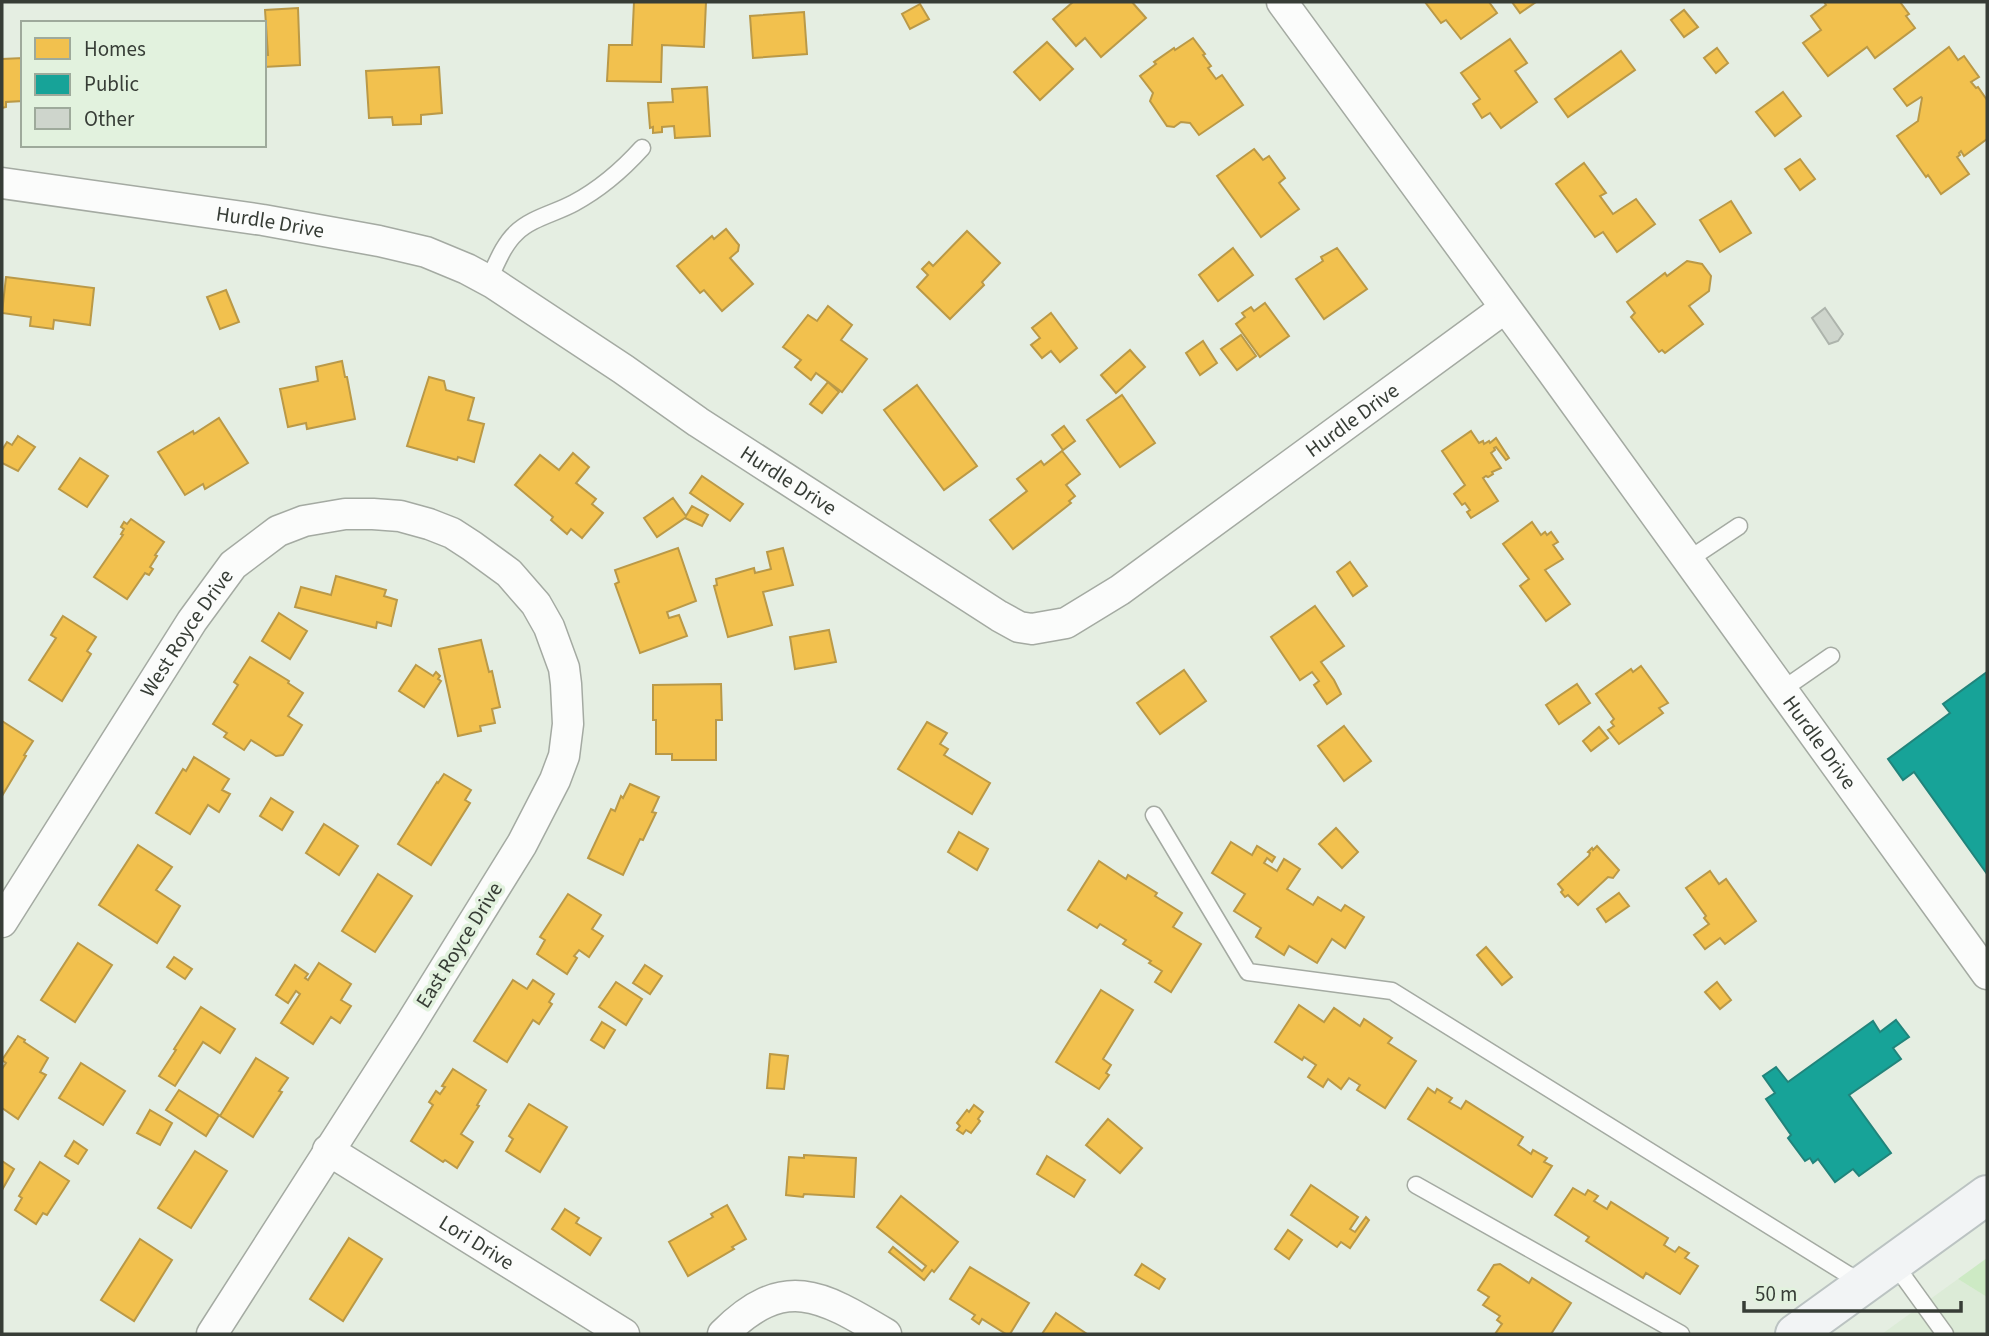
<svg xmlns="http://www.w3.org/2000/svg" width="1989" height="1336" font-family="'Source Sans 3',sans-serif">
  <rect width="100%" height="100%" fill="#e5eee2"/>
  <!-- built -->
  <path fill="#dcebd7" d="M1958,1279L1987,1297V1334H1882Z"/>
  <!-- green -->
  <path fill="#cdeac4" d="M1987,1258V1297L1958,1279Z"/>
  <!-- homes -->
  <g fill="#f2c14e" stroke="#ba9947" stroke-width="2">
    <path d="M634,2H706L704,47L662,45L661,82L607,81L609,45H632Z"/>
    <path d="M1073,2H1132L1146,18L1101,57L1085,38L1076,46L1053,19Z"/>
    <path d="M1425,2H1489L1497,13L1461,39L1446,20L1441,23Z"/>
    <path d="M1512,2H1536L1520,13Z"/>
    <path d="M1824,2H1900L1909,14L1906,16L1915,28L1875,58L1867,47L1828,76L1803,43L1821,30L1811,16L1826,5Z"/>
    <path d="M920,4L929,19L910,29L902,14Z"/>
    <path d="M298,8L300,65L264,67V55H268L265,10Z"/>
    <path d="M1684,10L1698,27L1684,37L1671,20Z"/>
    <path d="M804,12L807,54L753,58L750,16Z"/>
    <path d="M1193,38L1205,54L1203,55L1211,66L1208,68L1216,79L1222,75L1243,105L1199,135L1190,123L1181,122L1174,127L1167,126L1150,101L1153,93L1140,76L1156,64L1154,62L1174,48L1175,50Z"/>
    <path d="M1510,39L1527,63L1515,71L1537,102L1501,128L1490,113L1482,118L1473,104L1480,99L1461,73Z"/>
    <path d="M1047,42L1073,69L1040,100L1014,72Z"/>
    <path d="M1949,47L1958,60L1964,56L1979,77L1971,82L1976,88L1978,87L1987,100V139L1964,156L1961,151L1959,153L1960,155L1957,157L1969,174L1941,194L1928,175L1926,177L1897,136L1918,121L1922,98L1921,97L1907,106L1894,89Z"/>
    <path d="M1717,48L1728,63L1716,73L1704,58Z"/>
    <path d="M1621,51L1635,70L1568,117L1555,99Z"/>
    <path d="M23,58V101L6,102V107L2,108V59Z"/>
    <path d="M439,67L442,113L421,115V124L393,125L392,117L369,118L366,71Z"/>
    <path d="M707,87L710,136L675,138L674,126L662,127V132L653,133V127L650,128L648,103L673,102L672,89Z"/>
    <path d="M1783,92L1801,116L1775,136L1756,112Z"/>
    <path d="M1254,149L1263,160L1269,156L1285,178L1279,183L1299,209L1261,237L1217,176Z"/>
    <path d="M1800,159L1815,179L1800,190L1785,169Z"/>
    <path d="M1584,163L1606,193L1600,196L1613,214L1636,199L1655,224L1617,252L1603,232L1595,237L1556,184Z"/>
    <path d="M1731,201L1751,233L1720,252L1700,220Z"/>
    <path d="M726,229L739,245L738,251L730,258L753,284L722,311L704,290L700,293L677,266L712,236L714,239Z"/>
    <path d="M967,231L1000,263L982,282L984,285L950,319L917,287L928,275L922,269L929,262L933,266Z"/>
    <path d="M1233,248L1253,275L1218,301L1199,275Z"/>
    <path d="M1337,248L1367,289L1324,319L1296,279L1323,261L1321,257Z"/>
    <path d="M1687,261L1702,264L1711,276L1709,291L1689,306L1703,324L1665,353L1662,350L1659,352L1631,317L1635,313L1627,302L1665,273L1667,276Z"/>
    <path d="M6,277L94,288L90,325L54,320L53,329L30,326L31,317L2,313Z"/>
    <path d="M226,290L239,322L220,329L207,297Z"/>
    <path d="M1265,303L1289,336L1260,357L1236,324L1245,317L1242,313L1251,307L1254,311Z"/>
    <path d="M828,306L852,325L841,340L867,359L842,392L816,373L811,380L795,367L801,360L783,347L808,315L817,321Z"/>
    <path d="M1051,313L1077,348L1060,362L1051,351L1042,358L1031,345L1040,338L1032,328Z"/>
    <path d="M1241,335L1256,356L1237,370L1221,349Z"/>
    <path d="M1203,341L1217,363L1200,375L1186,353Z"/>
    <path d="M1130,350L1145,367L1116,393L1101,375Z"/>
    <path d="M342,361L345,377H347L355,419L307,429L306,423L288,427L280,389L318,381L316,367Z"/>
    <path d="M429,377L444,381L446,390L474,398L468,420L484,424L474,462L458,457L457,460L407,446Z"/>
    <path d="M828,382L839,392L822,413L810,404Z"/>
    <path d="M917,385L977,466L944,490L884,410Z"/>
    <path d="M1122,395L1155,443L1120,467L1087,420Z"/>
    <path d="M219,418L248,463L205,489L203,484L185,495L158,452L193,431L194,434Z"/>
    <path d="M1064,426L1075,441L1063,450L1052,435Z"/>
    <path d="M1471,431L1479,443L1483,441L1484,444L1489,441L1490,443L1496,438L1509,458L1506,460L1496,447L1494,448L1495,450L1491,453L1501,468L1492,472L1493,474L1488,477L1486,476L1483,478L1498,501L1471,518L1467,512L1470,510L1465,503L1462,505L1454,494L1465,485L1442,451Z"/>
    <path d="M18,436L35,447L18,471L2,463V450L7,442L12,445Z"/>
    <path d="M1062,451L1080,474L1066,485L1075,496L1069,501L1071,503L1013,549L990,520L1027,491L1017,479L1041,461L1044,465Z"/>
    <path d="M573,453L589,467L576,483L596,499L592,504L603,513L582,538L571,529L567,534L551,520L553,517L515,485L540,455L559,470Z"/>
    <path d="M80,458L108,476L87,507L59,489Z"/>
    <path d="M702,476L743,504L730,521L690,493Z"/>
    <path d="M673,498L686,516L692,506L708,515L702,526L685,518L657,537L644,518Z"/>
    <path d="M131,519L164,542L155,555L157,556L150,567L153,569L149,575L145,573L127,599L94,577L123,535L121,534L124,529L121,527L124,522L127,524Z"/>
    <path d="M1532,522L1541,535L1545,532L1547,535L1551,532L1558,542L1553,545L1563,559L1545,570L1570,604L1546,621L1520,586L1529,579L1503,544Z"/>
    <path d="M678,548L696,601L667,612L669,618L679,615L687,636L640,653L615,584L619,582L615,570Z"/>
    <path d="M783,548L793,585L763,592L772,625L728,637L714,586L717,585L716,579L754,568L755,573L771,569L767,552Z"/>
    <path d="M1350,562L1367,586L1353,596L1337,572Z"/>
    <path d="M336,576L386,590L384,596L397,600L391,626L377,622L376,628L295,607L301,587L331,595Z"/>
    <path d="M1315,606L1344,646L1321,662L1334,680L1341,694L1327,704L1314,685L1319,681L1312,672L1300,680L1271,637Z"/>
    <path d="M279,613L307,631L290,659L262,641Z"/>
    <path d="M63,616L96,637L87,651L91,654L62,701L29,680L56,638L51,635Z"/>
    <path d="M829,630L836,662L795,669L790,637Z"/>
    <path d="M481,640L489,672L492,671L500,707L492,709L495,723L480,726L481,731L458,736L439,649Z"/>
    <path d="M250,657L289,681L288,683L303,693L288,716L302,725L283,755L276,756L251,740L244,750L224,737L227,733L213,724L238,685L234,682Z"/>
    <path d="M416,665L433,676L436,672L440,676L438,679L441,681L424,707L399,691Z"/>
    <path d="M1641,666L1668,703L1659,708L1663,713L1619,744L1608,730L1614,726L1611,722L1614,719L1596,694L1631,669L1633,672Z"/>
    <path d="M1184,670L1206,701L1160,734L1137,703Z"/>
    <path d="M721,684L722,720H716V760H672V754H656V720H653V685Z"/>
    <path d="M1577,684L1590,703L1559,724L1546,705Z"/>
    <path d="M2,721L33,741L24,755L26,756L2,796Z"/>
    <path d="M927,722L947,733L940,744L948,749L944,755L990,783L972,814L898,769Z"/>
    <path d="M1344,726L1371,761L1344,781L1318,746Z"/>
    <path d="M1599,727L1608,738L1591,751L1583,741Z"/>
    <path d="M194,757L229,779L222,790L230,794L219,812L208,805L190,834L156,813L183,769L186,771Z"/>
    <path d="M444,774L471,790L465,800L470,803L431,865L398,844L437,782L438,783Z"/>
    <path d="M630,784L659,797L652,812L656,813L643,840L640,839L623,875L588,858L611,809L615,811L621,796L623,798Z"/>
    <path d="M271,798L293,812L282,830L260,816Z"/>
    <path d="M324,824L358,846L339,875L306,853Z"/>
    <path d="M1336,828L1358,852L1342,868L1319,844Z"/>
    <path d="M959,832L988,849L977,870L948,852Z"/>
    <path d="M1231,842L1252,855L1257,846L1275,857L1272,862L1267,858L1264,863L1277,871L1284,859L1300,869L1287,889L1313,905L1318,897L1341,911L1345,905L1364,917L1345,948L1332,939L1317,963L1289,946L1284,955L1256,937L1261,928L1234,911L1245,894L1212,873Z"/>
    <path d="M138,845L172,867L156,890L180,906L157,943L99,905Z"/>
    <path d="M1597,846L1619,870L1613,878L1608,877L1578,905L1568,895L1565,897L1561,892L1563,890L1558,884L1589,856L1590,853L1588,852L1592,848L1593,850Z"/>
    <path d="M1099,861L1126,879L1128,875L1157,893L1155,896L1182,913L1173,927L1201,944L1171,992L1155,982L1162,971L1149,963L1151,961L1123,944L1126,940L1100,924L1097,928L1068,910Z"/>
    <path d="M1710,871L1719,884L1726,879L1756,921L1725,944L1720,938L1705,949L1694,935L1709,924L1704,918L1706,916L1686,888Z"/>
    <path d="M378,874L412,896L375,952L342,931Z"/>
    <path d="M1619,893L1629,906L1606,922L1597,909Z"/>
    <path d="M568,894L601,915L592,929L603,936L589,957L579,950L574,956L577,958L567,974L537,954L545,940L540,937Z"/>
    <path d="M78,943L112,965L75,1022L41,1000Z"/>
    <path d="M1486,947L1512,977L1502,985L1477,955Z"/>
    <path d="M174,957L192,969L185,979L167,967Z"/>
    <path d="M319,963L351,984L341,1000L351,1006L340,1023L331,1017L313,1044L281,1023L300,994L296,991L288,1003L276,995L295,965L308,974L305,978L308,980Z"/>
    <path d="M645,965L662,976L650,994L633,983Z"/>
    <path d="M513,980L527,989L533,980L554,994L549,1002L552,1004L539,1024L533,1020L507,1062L474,1041Z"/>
    <path d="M616,982L642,999L626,1025L599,1007Z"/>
    <path d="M1717,982L1731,1000L1720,1009L1705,992Z"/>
    <path d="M1101,990L1133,1010L1103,1059L1111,1065L1106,1073L1109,1075L1099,1089L1056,1062Z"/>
    <path d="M1299,1005L1324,1022L1334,1008L1360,1026L1364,1019L1392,1038L1388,1043L1416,1061L1385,1108L1357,1090L1360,1085L1349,1078L1341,1089L1328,1079L1323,1087L1308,1077L1316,1065L1304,1057L1302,1060L1275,1042Z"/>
    <path d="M201,1007L235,1029L220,1053L203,1042L175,1086L159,1076L176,1050L174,1049Z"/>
    <path d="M602,1022L615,1030L604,1048L591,1040Z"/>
    <path d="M18,1036L25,1040L24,1042L48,1058L40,1072L46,1075L18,1119L2,1108V1069L6,1063L2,1060Z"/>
    <path d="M770,1054L788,1056L784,1089L767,1088Z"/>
    <path d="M256,1058L288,1078L279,1091L282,1092L253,1137L220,1116Z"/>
    <path d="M81,1063L125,1091L103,1125L59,1098Z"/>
    <path d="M453,1069L486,1090L477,1105L479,1106L461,1134L473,1142L457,1168L445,1160L443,1162L411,1141L433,1105L429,1102L436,1091L440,1094L445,1087L442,1086Z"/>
    <path d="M1428,1088L1435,1093L1437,1089L1452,1098L1449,1102L1461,1109L1466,1101L1523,1137L1518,1145L1531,1154L1533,1150L1547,1158L1544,1162L1552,1166L1532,1197L1408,1119Z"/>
    <path d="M179,1090L219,1115L206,1136L166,1110Z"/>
    <path d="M529,1104L567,1127L540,1172L506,1151L513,1139L509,1136Z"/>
    <path d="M974,1105L983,1112L978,1119L980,1121L971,1133L966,1130L963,1134L957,1130L960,1126L957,1123L967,1110L969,1112Z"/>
    <path d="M150,1110L172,1123L160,1145L137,1133Z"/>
    <path d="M1108,1119L1142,1148L1120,1173L1086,1145Z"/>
    <path d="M74,1141L87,1150L78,1164L65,1156Z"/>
    <path d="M195,1151L227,1171L191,1228L158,1208Z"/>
    <path d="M804,1155L856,1158L854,1197L804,1194L803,1197L786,1195L789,1157L804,1158Z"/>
    <path d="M1047,1156L1085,1180L1074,1197L1037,1174Z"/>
    <path d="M2,1161L14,1169L2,1190Z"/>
    <path d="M40,1162L69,1181L47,1215L43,1213L36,1224L15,1210L22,1198L19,1196Z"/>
    <path d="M1311,1185L1358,1217L1350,1229L1355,1232L1366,1217L1369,1220L1350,1248L1341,1242L1337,1247L1291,1215Z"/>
    <path d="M1573,1188L1585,1195L1588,1190L1598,1196L1594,1201L1607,1209L1611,1202L1668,1238L1664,1245L1675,1252L1679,1247L1689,1253L1685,1258L1698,1266L1680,1294L1646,1273L1643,1278L1586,1241L1589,1237L1555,1215Z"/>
    <path d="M901,1196L958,1242L934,1272L932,1270L924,1280L889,1252L893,1247L922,1271L926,1266L877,1227Z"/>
    <path d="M727,1205L746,1239L732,1247L734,1249L688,1276L669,1242L713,1217L711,1214Z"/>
    <path d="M565,1209L579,1218L576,1223L601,1238L590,1255L552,1229Z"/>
    <path d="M1288,1230L1302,1240L1289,1259L1275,1249Z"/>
    <path d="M349,1238L382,1259L343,1321L310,1299Z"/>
    <path d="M140,1239L172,1260L134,1321L101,1300Z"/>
    <path d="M1142,1264L1165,1279L1159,1289L1135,1275Z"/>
    <path d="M1500,1264L1529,1283L1532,1278L1571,1303L1551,1334H1495L1502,1324L1497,1320L1500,1316L1483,1305L1489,1297L1478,1290L1494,1265Z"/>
    <path d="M970,1267L1029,1303L1010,1334H1006L982,1319L979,1324L972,1319L975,1315L950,1299Z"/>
    <path d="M1056,1313L1087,1334H1042Z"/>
  </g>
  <!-- public -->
  <g fill="#17a398" stroke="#21847b" stroke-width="2">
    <path d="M1987,672V874L1914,772L1903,780L1888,759L1950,713L1943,704Z"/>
    <path d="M1896,1020L1909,1037L1893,1048L1901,1059L1849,1095L1891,1153L1859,1176L1853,1169L1835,1182L1818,1159L1813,1163L1810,1158L1805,1161L1788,1138L1791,1135L1766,1099L1775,1093L1763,1076L1776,1067L1788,1082L1873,1021L1880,1032Z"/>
  </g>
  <!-- building -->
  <path fill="#ced5cc" stroke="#adb4ac" stroke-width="2" d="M1825,308L1843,334L1838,341L1829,344L1812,318Z"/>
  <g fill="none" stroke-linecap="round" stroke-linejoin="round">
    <defs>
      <g id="service">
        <path d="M488,281C496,265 503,245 516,233C531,218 556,213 574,203C600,189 623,169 642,148"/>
        <path d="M1688,560L1739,526"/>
        <path d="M1782,690L1831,656"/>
        <path d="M1154,815L1248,972L1392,991L1863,1284"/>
        <path d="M1416,1185L1681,1334"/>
        <path d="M1893,1262L1945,1334"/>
      </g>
      <g id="minor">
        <path id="s1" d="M1282,2L1551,370L1987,974"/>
        <path id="s2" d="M2,183L263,220L379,241L426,252L467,269L493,283L623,369L698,422L999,616L1019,627L1032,629L1066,623L1120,590L1505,308"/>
        <path id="s3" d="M2,922L192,621L233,565L278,531L304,521L345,514H373L400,516L429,524L452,533L472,546L509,573L536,604L549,627L564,668L566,684L568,724L564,756L555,780L522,844L408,1028L212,1334"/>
        <path id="s4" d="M328,1150L624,1334"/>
        <path d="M723,1334C784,1273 821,1295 886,1334"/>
      </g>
      <path id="primary" d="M1795,1334L1987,1195"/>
    </defs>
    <!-- service casing -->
    <use href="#service" stroke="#a4aaa2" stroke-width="19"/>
    <!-- minor casing -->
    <use href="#minor" stroke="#a4aaa2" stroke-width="33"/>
    <!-- primary casing -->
    <use href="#primary" stroke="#bbc3c2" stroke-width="42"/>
    <!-- service -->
    <use href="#service" stroke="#fbfcfb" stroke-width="16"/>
    <!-- minor -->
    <use href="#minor" stroke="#fbfcfb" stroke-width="30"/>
    <!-- primary -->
    <use href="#primary" stroke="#f2f4f5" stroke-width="38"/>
  </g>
  <g text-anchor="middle" stroke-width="7" stroke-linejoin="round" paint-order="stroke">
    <!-- street labels -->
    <g font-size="21" fill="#373d36" stroke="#e2f2de">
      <text dy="7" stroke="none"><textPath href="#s2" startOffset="271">Hurdle Drive</textPath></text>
      <text dy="7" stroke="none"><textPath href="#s2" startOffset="1531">Hurdle Drive</textPath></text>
      <text dy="7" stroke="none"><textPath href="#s2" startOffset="859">Hurdle Drive</textPath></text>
      <text dy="7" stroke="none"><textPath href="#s3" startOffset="343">West Royce Drive</textPath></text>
      <text dy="7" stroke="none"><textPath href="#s1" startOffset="915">Hurdle Drive</textPath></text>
      <text transform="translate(459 945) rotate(-58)" y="7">East Royce Drive</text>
      <text dy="7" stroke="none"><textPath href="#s4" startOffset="175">Lori Drive</textPath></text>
    </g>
  </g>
  <!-- border -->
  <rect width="1989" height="1336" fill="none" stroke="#373d36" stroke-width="7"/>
  <!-- legend -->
  <rect x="21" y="21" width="245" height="126" fill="#e2f2de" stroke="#9eaa9b" stroke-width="2"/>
  <rect x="35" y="38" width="35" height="21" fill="#f2c14e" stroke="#9eaa9b" stroke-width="2"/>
  <text x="84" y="56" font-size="21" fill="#373d36">Homes</text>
  <rect x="35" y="74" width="35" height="21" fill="#17a398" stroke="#9eaa9b" stroke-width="2"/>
  <text x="84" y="91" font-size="21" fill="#373d36">Public</text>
  <rect x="35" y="108" width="35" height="21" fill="#ced5cc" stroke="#9eaa9b" stroke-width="2"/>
  <text x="84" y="126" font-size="21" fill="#373d36">Other</text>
  <!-- scale -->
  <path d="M1744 1301v10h217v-10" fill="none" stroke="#373d36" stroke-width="3.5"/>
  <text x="1755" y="1301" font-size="21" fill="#373d36" stroke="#e2f2de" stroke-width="5" paint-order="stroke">50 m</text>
</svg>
